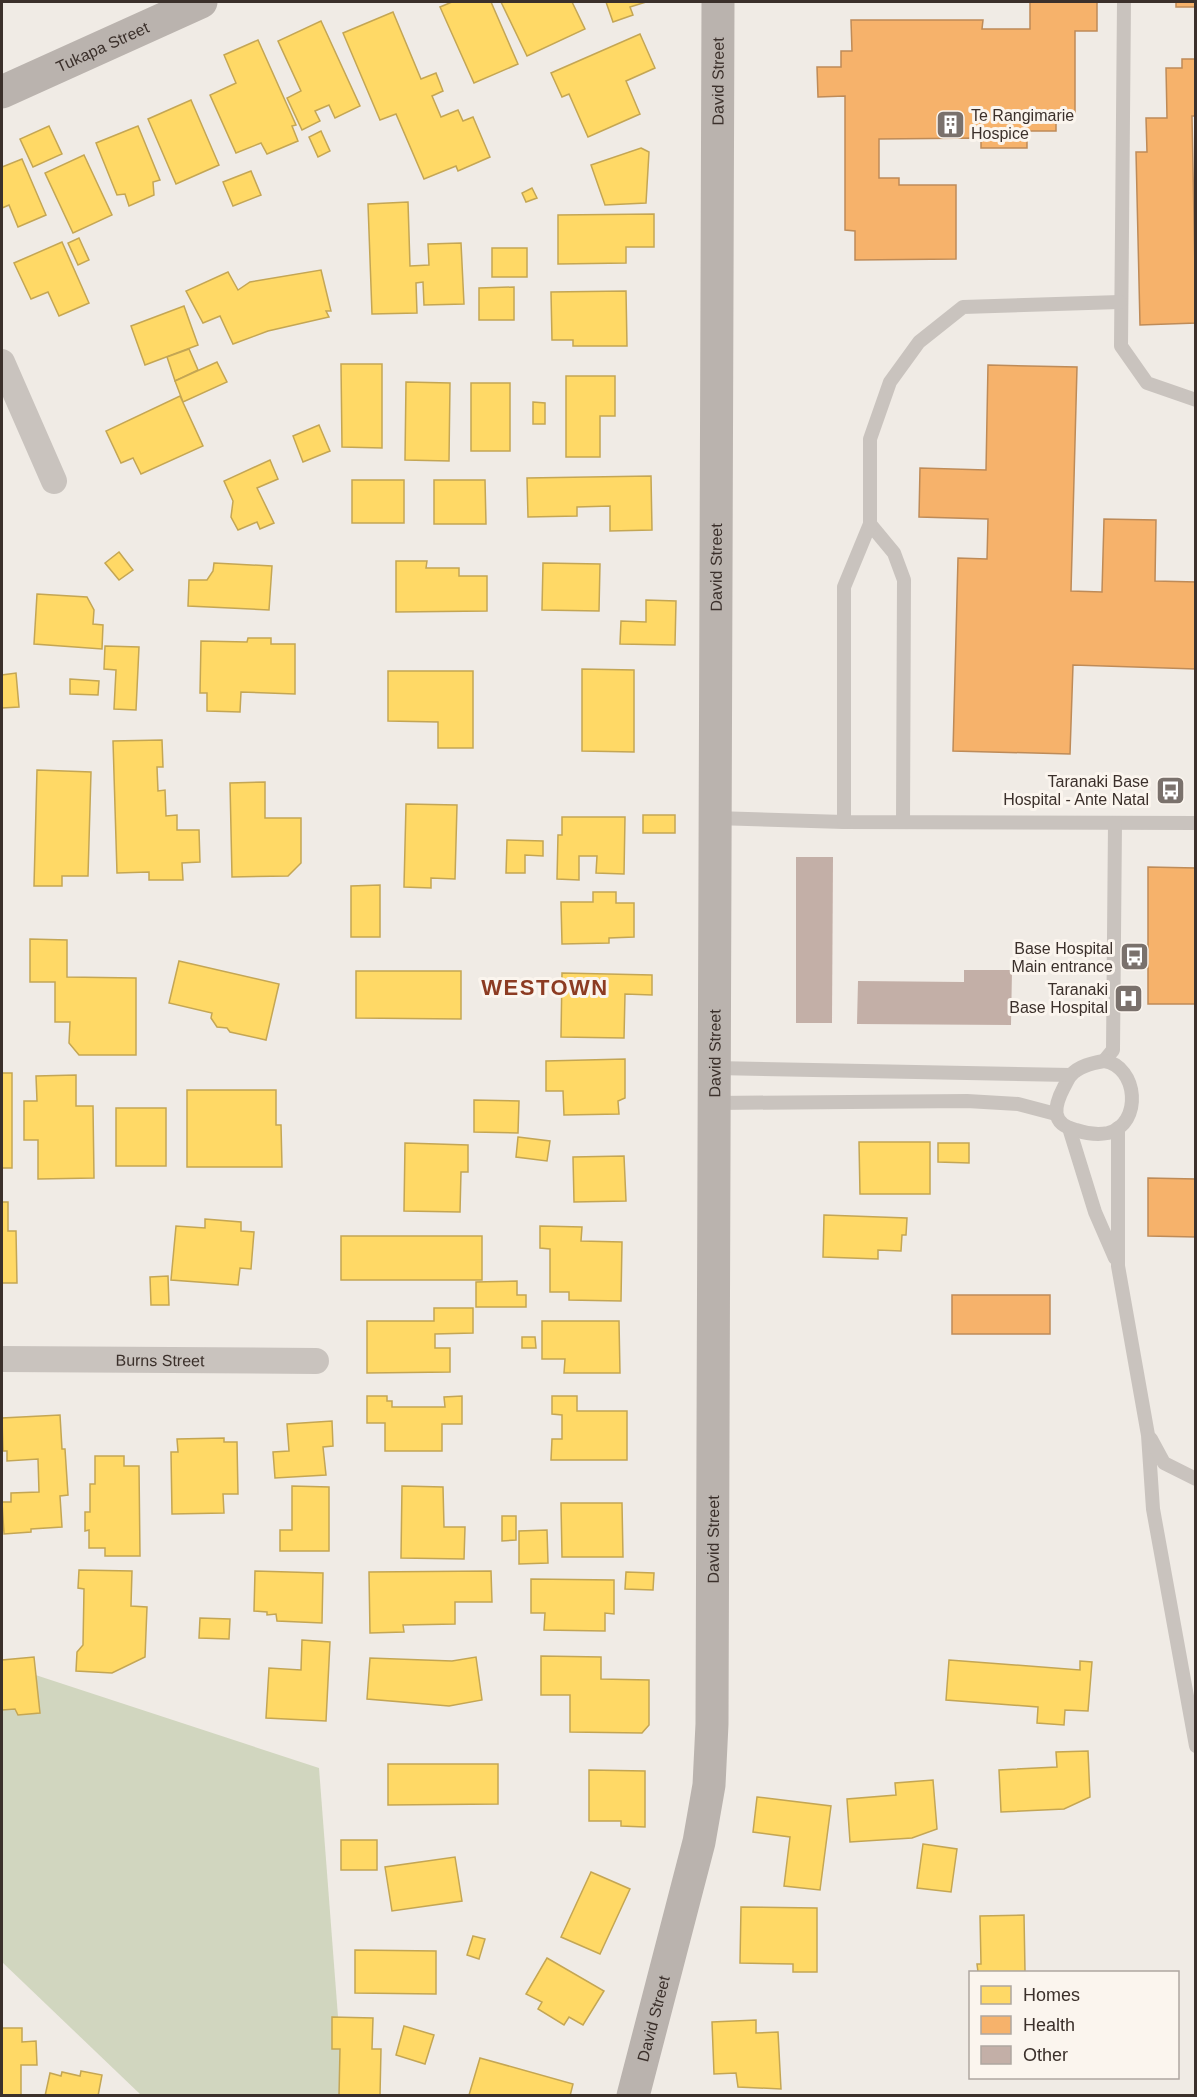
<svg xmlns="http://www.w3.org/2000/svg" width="1197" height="2097" font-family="Arial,sans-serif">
  <rect width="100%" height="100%" fill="#f0ebe5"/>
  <!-- green -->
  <path fill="#d1d6bf" d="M2,1664L319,1768L344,2095H141L2,1962Z"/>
  <!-- homes -->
  <g fill="#ffd966" stroke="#c4a654" stroke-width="1.5">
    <path d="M452,2H491L518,64L474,83L440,7Z"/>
    <path d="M501,2H572L585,29L527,56Z"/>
    <path d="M606,2H646L630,7L633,15L613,22Z"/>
    <path d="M393,12L421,79L436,73L443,91L432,96L441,117L458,110L463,121L473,117L490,157L458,171L456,166L424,179L396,114L380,120L343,33Z"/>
    <path d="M321,21L360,106L335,118L329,105L315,111L320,121L302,130L287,98L301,91L278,41Z"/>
    <path d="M640,34L655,68L626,81L640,114L588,137L569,94L562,97L551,73Z"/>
    <path d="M258,40L296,125L292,126L298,141L267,154L261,143L236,153L210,95L236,83L224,55Z"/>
    <path d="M191,100L219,165L176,184L148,119Z"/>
    <path d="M49,126L62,154L33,167L20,139Z"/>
    <path d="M138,126L160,180L153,182L154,195L129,206L125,194L117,195L96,143Z"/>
    <path d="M321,131L330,151L318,157L309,137Z"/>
    <path d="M641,148L649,152L646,203L605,205L591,165Z"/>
    <path d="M84,155L112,215L73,233L45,173Z"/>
    <path d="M22,159L46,215L18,227L9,205L2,208V167Z"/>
    <path d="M251,171L261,195L233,206L223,182Z"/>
    <path d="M532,188L537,198L526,202L522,193Z"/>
    <path d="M408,202L410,266L429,265L428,244L461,243L464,304L424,305L423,282L416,283L417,313L372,314L368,204Z"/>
    <path d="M654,214V247H626V263L558,264V215Z"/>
    <path d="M79,238L89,260L78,265L68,243Z"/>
    <path d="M62,242L89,303L59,316L48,292L31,299L14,263Z"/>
    <rect x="492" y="248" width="35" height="29"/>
    <path d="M321,270L331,311H326L329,317L268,331L233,344L220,316L203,323L186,291L228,272L238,290L250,282Z"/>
    <path d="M514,287V320H479V288Z"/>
    <path d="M626,291L627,346H573V340H552L551,292Z"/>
    <path d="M184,306L198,345L145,365L131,326Z"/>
    <path d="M189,349L198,370L175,381L167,357Z"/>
    <path d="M217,362L227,382L183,402L175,381Z"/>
    <path d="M341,364H382V448L342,447Z"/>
    <path d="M566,376H615V416H600V457H566Z"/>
    <path d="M406,382L450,383L449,461L405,460Z"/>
    <rect x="471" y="383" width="39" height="68"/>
    <path d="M180,396L203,446L141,474L133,458L121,463L106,431Z"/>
    <path d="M533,402L545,403V424H533Z"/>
    <path d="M319,425L330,451L303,462L293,436Z"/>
    <path d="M270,460L278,479L257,488L274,523L260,529L257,522L238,530L231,517L233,501L224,481Z"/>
    <path d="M651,476L652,530L610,531V506L577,507V516L528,517L527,478Z"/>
    <rect x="352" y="480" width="52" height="43"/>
    <path d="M434,480H485L486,524H434Z"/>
    <path d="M119,552L133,570L119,580L105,563Z"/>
    <path d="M396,561H427L426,568H459V576H487V611L396,612Z"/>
    <path d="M214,563L272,566L269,610L188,606L189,580H207L213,571Z"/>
    <path d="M543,563L600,564L599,611L542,610Z"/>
    <path d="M37,594L87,597L94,610L93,624L103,625L102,649L34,644Z"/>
    <path d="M646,600L676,601L675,645L620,644L621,621L646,622Z"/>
    <path d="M248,638H271V644H295V694L241,692L240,712L207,711V693H200L201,641L247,642Z"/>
    <path d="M105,646L139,647L136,710L114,709L116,670L104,669Z"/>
    <path d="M582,669L634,670V752L582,751Z"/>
    <path d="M388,671H473V748H438V722L388,721Z"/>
    <path d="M16,673L19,707L2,708V675Z"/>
    <path d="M70,679L99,681L98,695L70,694Z"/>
    <path d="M162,740L163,767H157L158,791L165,790L166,816L177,815V830H199L200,862L182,863L183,880H149V872L117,873L113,741Z"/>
    <path d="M37,770L91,772L88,876H62V886H34Z"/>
    <path d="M265,782V818H301V863L288,876L232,877L230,783Z"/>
    <path d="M406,804L457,805L455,879L431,878V888L404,887Z"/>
    <rect x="643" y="815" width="32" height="18"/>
    <path d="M562,817H625L624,874L596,873L597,856H579V880L557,879L558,835H562Z"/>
    <path d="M507,840L543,841V856L525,855V873H506Z"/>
    <path d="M380,885V937H351V886Z"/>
    <path d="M593,892H616V903H634V937L609,938V943L562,944L561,902H593Z"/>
    <path d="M30,939L67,940V977L136,978V1055H79L69,1043L70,1022H55V982H30Z"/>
    <path d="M179,961L279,984L266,1040L230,1032L227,1028L217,1027L211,1018L212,1013L169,1003Z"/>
    <path d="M356,971H461V1019L356,1018Z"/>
    <path d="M562,973L652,975V995L625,994L624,1038L561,1037Z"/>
    <path d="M625,1059V1098L618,1101L619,1114L564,1115L563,1091H546V1061Z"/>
    <rect x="2" y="1073" width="10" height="95"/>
    <path d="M76,1075V1106H93L94,1178L38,1179V1140H24V1101H37L36,1076Z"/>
    <path d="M187,1090H276V1125H281L282,1167H187Z"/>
    <path d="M474,1100L519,1101L518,1133L474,1132Z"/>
    <rect x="116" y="1108" width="50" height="58"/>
    <path d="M518,1137L550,1141L547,1161L516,1157Z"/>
    <path d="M859,1142H930V1194H860Z"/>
    <path d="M405,1143L468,1145V1172H461L460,1212L404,1211Z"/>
    <path d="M938,1143H969V1163L938,1162Z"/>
    <path d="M624,1156L626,1201L574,1202L573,1157Z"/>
    <path d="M2,1202H8V1231H16L17,1283H2Z"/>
    <path d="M824,1215L907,1218L906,1235H902L901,1251L878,1250V1259L823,1257Z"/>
    <path d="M205,1219L241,1222V1231L254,1232L251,1269L240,1268L238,1285L171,1280L176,1226L205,1228Z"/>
    <path d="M540,1226L582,1227L581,1241L622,1242L621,1301L569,1300V1292H550V1249L540,1248Z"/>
    <rect x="341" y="1236" width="141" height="44"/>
    <path d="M168,1276L169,1305H151L150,1277Z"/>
    <path d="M517,1281V1295H526V1307H476V1282Z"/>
    <path d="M434,1308H473V1333L435,1334V1348H450V1372L367,1373V1321H434Z"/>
    <path d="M542,1321H619L620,1373H564L565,1359H542Z"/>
    <path d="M522,1337H535L536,1348H522Z"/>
    <path d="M367,1396H387V1401H392V1407H445L444,1397L462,1396V1424H442V1451H385V1423H367Z"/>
    <path d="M552,1396H577V1411H627V1460H551L552,1439H562V1415L552,1414Z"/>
    <path d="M60,1415L62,1449H65L68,1495L60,1496L62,1527L31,1529V1532L4,1534L2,1502H11V1493L39,1492L38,1459L7,1461V1451H3L2,1418Z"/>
    <path d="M332,1421L333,1446L323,1447L326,1475L275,1478L273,1452L289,1451L287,1424Z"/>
    <path d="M224,1438V1442H237L238,1494H223L224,1513L172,1514L171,1452H178L177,1439Z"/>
    <path d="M95,1456H124V1466H139L140,1556H105V1548H89V1530L85,1531V1512H90V1484H95Z"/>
    <path d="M292,1486L329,1487V1551H280V1530H292Z"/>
    <path d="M402,1486L443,1487L444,1527H465L464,1559L401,1558Z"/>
    <path d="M561,1503H622L623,1557H562Z"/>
    <path d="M502,1516H516V1540L502,1541Z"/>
    <path d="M547,1530L548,1563L519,1564V1531Z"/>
    <path d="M79,1570L132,1571L131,1606L147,1607L145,1657L112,1673L76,1671L77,1652L83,1645L84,1589L78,1588Z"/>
    <path d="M255,1571L323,1573L322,1623L277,1621L276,1614L267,1615V1612L254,1611Z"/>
    <path d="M491,1571L492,1602H455V1624L403,1625L404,1632L370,1633L369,1572Z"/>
    <path d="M626,1572L654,1573L653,1590L625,1589Z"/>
    <path d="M531,1579L614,1580V1614L605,1613V1631L544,1630L545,1613H531Z"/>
    <path d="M200,1618L230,1619L229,1639L199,1638Z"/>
    <path d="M302,1640L330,1642L326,1721L266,1718L269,1668L301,1670Z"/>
    <path d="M541,1656L601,1657V1679L649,1680V1725L642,1733L570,1732V1695H541Z"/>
    <path d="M34,1657L40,1713L18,1715L15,1709L2,1710V1660Z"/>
    <path d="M476,1657L482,1700L449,1706L367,1699L370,1658L452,1661Z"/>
    <path d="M949,1660L1080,1670V1661L1092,1662L1088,1711L1065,1710L1064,1725L1037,1723L1038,1707L946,1700Z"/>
    <path d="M1088,1751L1090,1797L1064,1809L1001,1812L999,1770L1057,1767L1056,1752Z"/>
    <path d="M388,1764H498V1804L388,1805Z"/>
    <path d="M589,1770L645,1771V1827L621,1826V1821H589Z"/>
    <path d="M933,1780L937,1829L912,1838L850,1842L847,1799L896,1795L895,1783Z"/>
    <path d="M757,1797L831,1806L820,1890L784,1886L790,1837L753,1832Z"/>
    <rect x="341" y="1840" width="36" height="30"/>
    <path d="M923,1844L957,1849L951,1892L917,1888Z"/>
    <path d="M455,1857L462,1901L392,1911L385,1867Z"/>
    <path d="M591,1872L630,1889L600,1954L561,1937Z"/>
    <path d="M741,1907L817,1908V1972H793V1964L740,1963Z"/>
    <path d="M1024,1915L1025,1972H978L977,1964H981L980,1916Z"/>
    <path d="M473,1936L485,1939L479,1959L467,1955Z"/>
    <path d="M355,1950L436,1951V1994L355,1993Z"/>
    <path d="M547,1958L604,1991L583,2025L569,2017L564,2025L538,2009L542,2002L526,1994Z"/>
    <path d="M332,2017L373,2018L372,2049H381L380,2096H339L340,2049H332Z"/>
    <path d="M756,2020V2033L778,2032L781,2089L738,2087L736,2073L714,2074L712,2022Z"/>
    <path d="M404,2026L434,2035L425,2064L396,2055Z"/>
    <path d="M2,2028H22V2042L36,2041L37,2065H21V2096H2Z"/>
    <path d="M480,2058L573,2084L570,2096L469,2095Z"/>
    <path d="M81,2071L102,2075L98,2096H45L50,2073L61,2076L62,2072L80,2076Z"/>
  </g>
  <!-- health -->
  <g fill="#f6b26b" stroke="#be8b58" stroke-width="1.5">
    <path d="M1030,2H1097V31H1075V117H1056V131H1027V148H981V138L879,139V178H899V185H956V259L855,260V231L845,230V96L818,97L817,67H841V51H852L851,20H983L982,29H1030Z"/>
    <rect x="1176" y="2" width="20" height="5"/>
    <path d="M1182,59H1196V116H1192L1196,323L1140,325L1136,152H1147L1146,118H1167L1166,68H1182Z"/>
    <path d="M988,365L1077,367L1071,591L1102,592L1104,519L1156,520L1155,581L1196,582V669L1073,665L1070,754L953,751L958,558L987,559L988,519L919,517L920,468L986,470Z"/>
    <path d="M1148,867L1196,868V1004H1148Z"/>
    <path d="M1148,1178L1196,1179V1237L1148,1236Z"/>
    <rect x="952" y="1295" width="98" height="39"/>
  </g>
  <!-- building -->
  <g fill="#c3afa7">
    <path d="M796,857H833L832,1023H796Z"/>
    <path d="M964,970H1012L1011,1025L857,1024L858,981L964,982Z"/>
  </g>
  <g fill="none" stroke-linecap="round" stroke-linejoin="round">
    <!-- lane -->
    <g stroke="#c9c3be" stroke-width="14">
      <path d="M1124,2L1121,346L1147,383L1196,400"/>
      <path d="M870,524L894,553L904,580L903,822"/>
      <path d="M715,818L844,822L1196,823"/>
      <path d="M844,822V587L870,524V439L890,382L919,342L963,307L1120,302"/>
      <path d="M1104,1061L1113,1050L1115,823"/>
      <path d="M1104,1061C1138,1066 1143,1124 1108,1133C1098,1135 1085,1133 1076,1130C1050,1124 1054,1106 1064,1087C1066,1084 1068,1078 1071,1075C1079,1066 1092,1063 1104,1061Z"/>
      <path d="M715,1068L1071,1075"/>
      <path d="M715,1103L967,1101L1018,1104L1056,1114"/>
      <path d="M1069,1128L1095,1212L1115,1258"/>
      <path d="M1118,1128V1266L1148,1435L1153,1509L1196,1746"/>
      <path d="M1151,1439L1164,1463L1196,1479"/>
    </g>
    <!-- street -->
    <g stroke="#c9c3be" stroke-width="26">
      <path d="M2,362L54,481"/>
      <path id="s1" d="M2,1359L316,1361"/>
    </g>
    <!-- secondary -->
    <g stroke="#bab3ae" stroke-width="33">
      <path id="s2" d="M2,92L201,2"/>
      <path id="s3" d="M633,2096L699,1842L709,1785L712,1724C715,1150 715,576 718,2"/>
    </g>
  </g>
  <!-- icons -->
  <defs>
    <symbol id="building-square" viewBox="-11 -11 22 22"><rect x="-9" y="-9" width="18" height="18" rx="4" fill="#7a716c" stroke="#fbf5ee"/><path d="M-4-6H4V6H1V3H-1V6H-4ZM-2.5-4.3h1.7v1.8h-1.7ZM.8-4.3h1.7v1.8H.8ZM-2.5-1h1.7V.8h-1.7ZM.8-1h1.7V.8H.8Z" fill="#fff"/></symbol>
    <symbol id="bus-square" viewBox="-11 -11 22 22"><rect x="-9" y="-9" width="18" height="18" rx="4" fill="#7a716c" stroke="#fbf5ee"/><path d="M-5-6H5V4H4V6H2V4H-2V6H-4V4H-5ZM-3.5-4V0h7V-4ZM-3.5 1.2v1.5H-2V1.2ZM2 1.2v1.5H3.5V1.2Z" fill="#fff"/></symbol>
    <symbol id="hospital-square" viewBox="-11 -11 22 22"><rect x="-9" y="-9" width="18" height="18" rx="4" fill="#7a716c" stroke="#fbf5ee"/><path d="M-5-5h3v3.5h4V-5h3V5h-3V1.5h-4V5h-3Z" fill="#fff"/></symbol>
  </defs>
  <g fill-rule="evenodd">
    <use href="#building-square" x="934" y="108" width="33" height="33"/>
    <use href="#bus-square" x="1154" y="774" width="33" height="33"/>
    <use href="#bus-square" x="1118" y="940" width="33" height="33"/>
    <use href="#hospital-square" x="1112" y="982" width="33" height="33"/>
  </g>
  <g text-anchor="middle" stroke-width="6" stroke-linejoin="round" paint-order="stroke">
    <!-- street labels -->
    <g font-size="16" fill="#3b302b" stroke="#fbf5ee">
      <text dy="6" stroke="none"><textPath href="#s2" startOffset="110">Tukapa Street</textPath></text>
      <text dy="6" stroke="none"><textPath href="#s3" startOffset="2024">David Street</textPath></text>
      <text dy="6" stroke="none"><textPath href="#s3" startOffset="1538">David Street</textPath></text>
      <text dy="6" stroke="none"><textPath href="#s3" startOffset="1052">David Street</textPath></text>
      <text dy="6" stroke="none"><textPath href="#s1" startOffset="158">Burns Street</textPath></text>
      <text dy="6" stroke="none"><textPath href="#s3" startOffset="566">David Street</textPath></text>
      <text dy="6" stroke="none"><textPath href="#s3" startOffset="80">David Street</textPath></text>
    </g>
    <!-- poi labels -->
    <g font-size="16" fill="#3b302b" stroke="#fbf5ee" text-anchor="end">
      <text x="971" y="121" text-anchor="start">Te Rangimarie<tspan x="971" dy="18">Hospice</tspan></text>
      <text x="1149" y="787">Taranaki Base<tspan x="1149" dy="18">Hospital - Ante Natal</tspan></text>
      <text x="1113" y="954">Base Hospital<tspan x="1113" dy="18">Main entrance</tspan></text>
      <text x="1108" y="995">Taranaki<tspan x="1108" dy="18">Base Hospital</tspan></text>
    </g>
    <!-- district labels -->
    <g font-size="22" font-weight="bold" letter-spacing="1.5" fill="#8c3b22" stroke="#fbf5ee">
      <text x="545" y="995">WESTOWN</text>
    </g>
  </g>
  <!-- border -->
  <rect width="1197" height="2097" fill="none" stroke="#3b302b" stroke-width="6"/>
  <!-- legend -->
  <rect x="969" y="1971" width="210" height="108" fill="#fbf5ee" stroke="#aea6a0" stroke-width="1.5"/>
  <rect x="981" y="1986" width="30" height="18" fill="#ffd966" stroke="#aea6a0" stroke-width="1.5"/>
  <text x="1023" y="2001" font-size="18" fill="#3b302b">Homes</text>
  <rect x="981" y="2016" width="30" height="18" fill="#f6b26b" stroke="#aea6a0" stroke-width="1.5"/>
  <text x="1023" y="2031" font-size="18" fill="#3b302b">Health</text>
  <rect x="981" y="2046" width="30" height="18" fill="#c3afa7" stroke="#aea6a0" stroke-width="1.5"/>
  <text x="1023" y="2061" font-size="18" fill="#3b302b">Other</text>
</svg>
